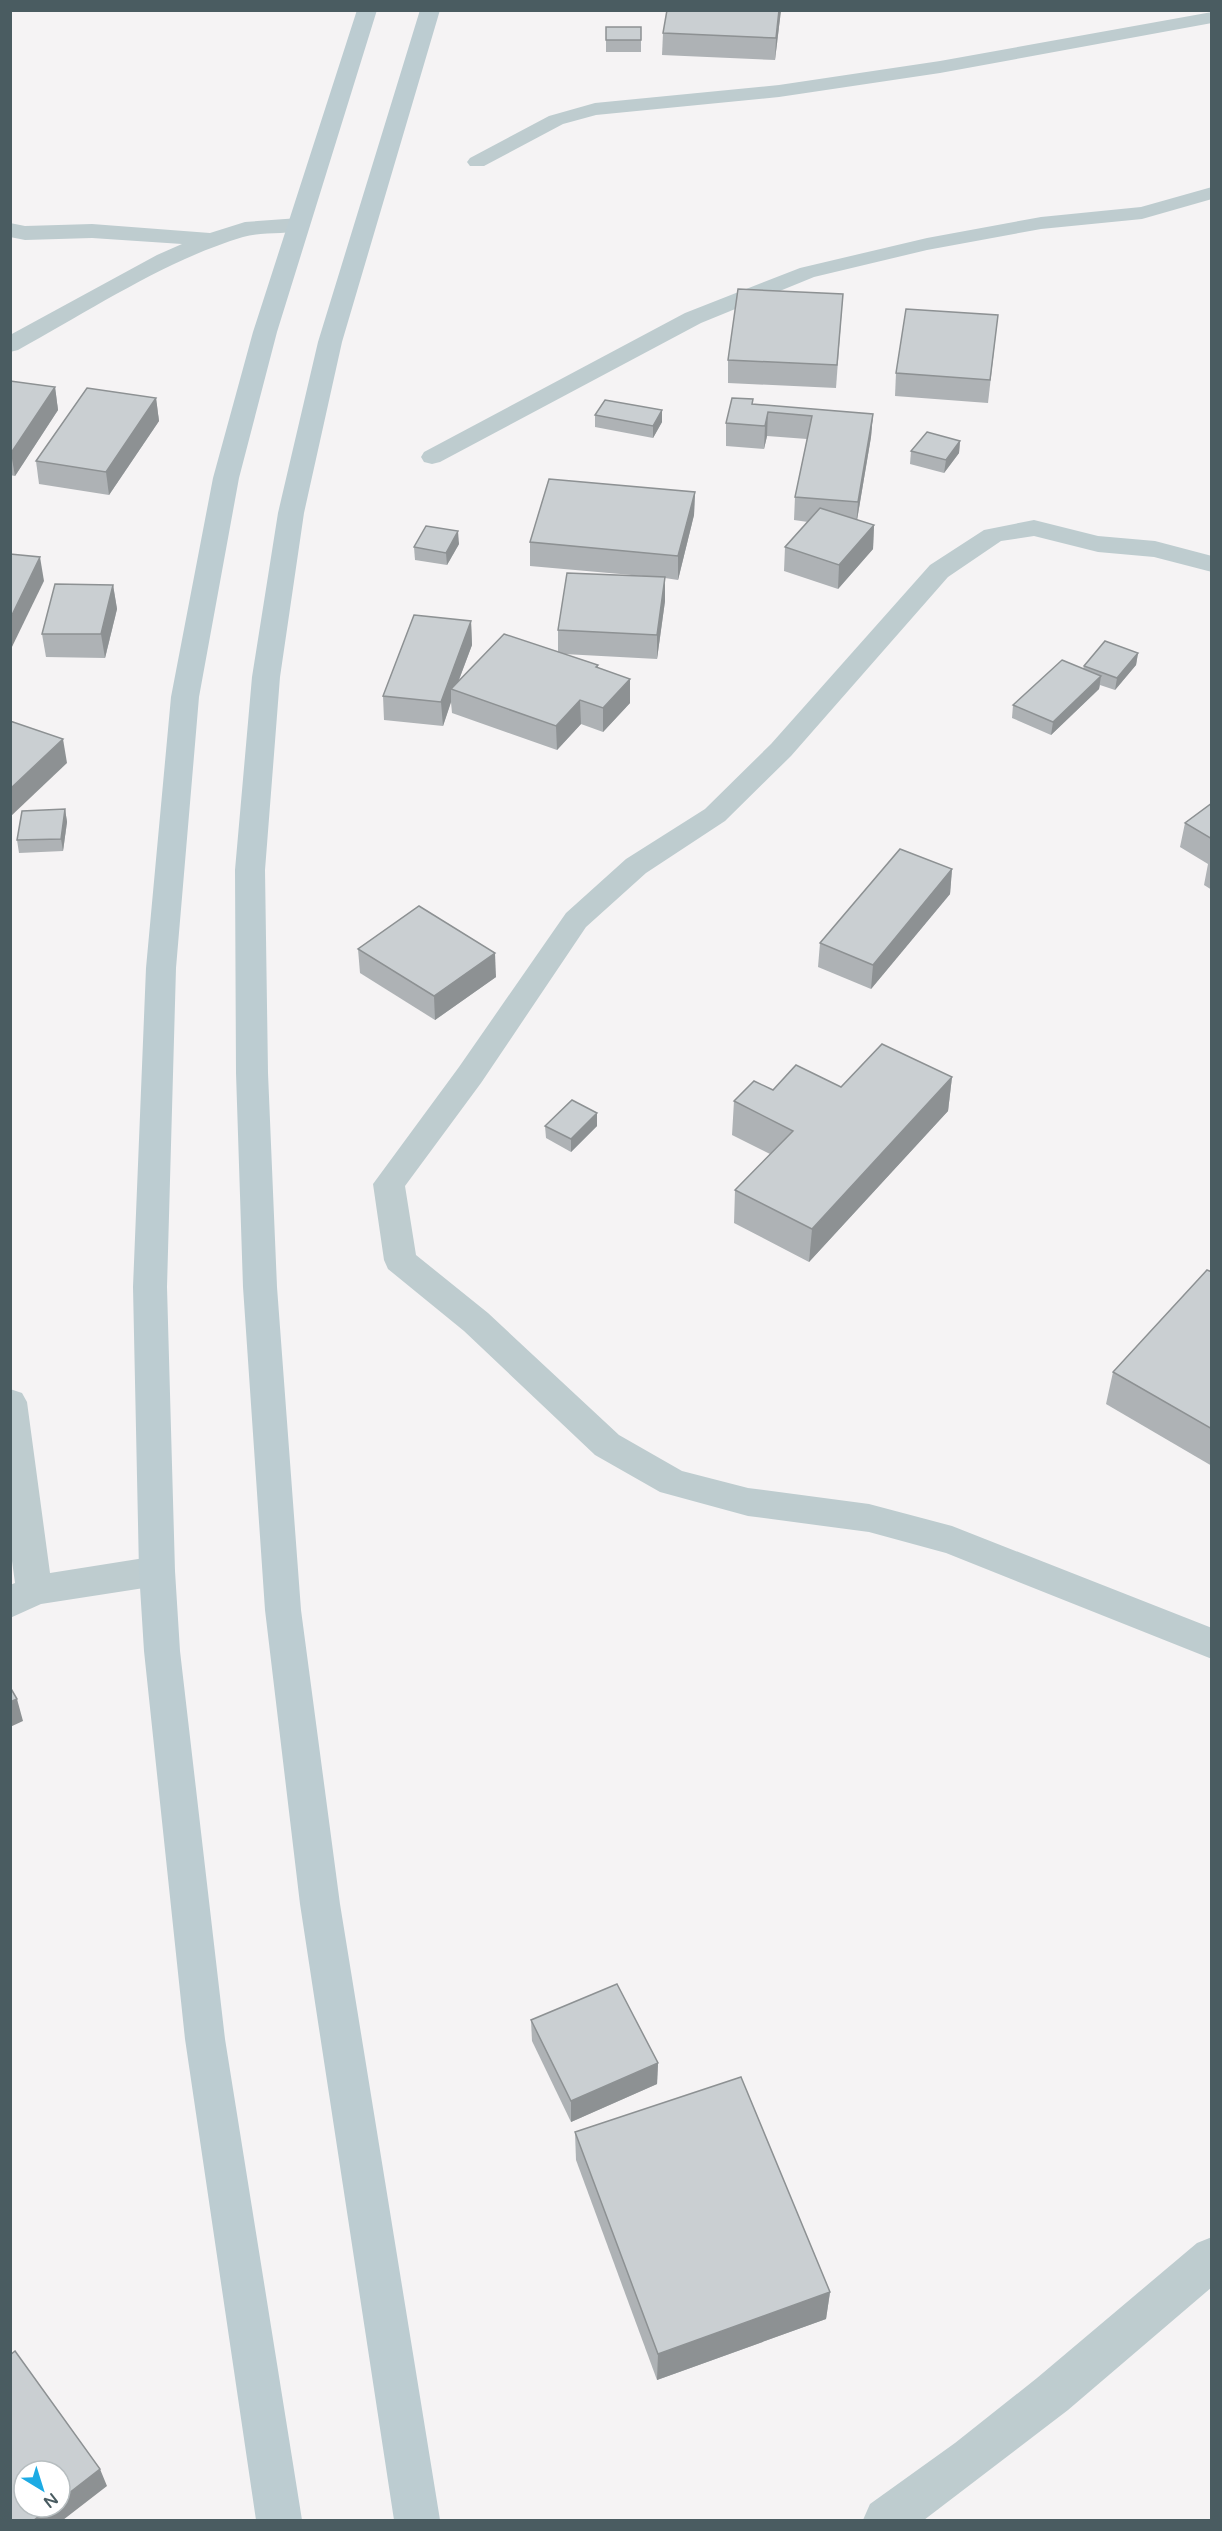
<svg xmlns="http://www.w3.org/2000/svg" width="1222" height="2531" font-family="'Varela Round',sans-serif">
  <rect width="100%" height="100%" fill="#f5f3f4"/>
  <g fill="none" stroke-linecap="round" stroke-linejoin="round">
    <!-- service -->
    <g fill="#becccf" fill-rule="evenodd">
      <path d="M1212,12V23L940,73L779,97L596,115L563,124L484,166H470L467,162L470,158L549,116L595,103L779,85L940,61Z"/>
      <path d="M1212,187V199L1142,219L1041,229L927,250L814,277L701,323L440,462L432,464L424,462L421,457L424,452L685,313L800,268L927,238L1041,217L1141,207Z"/>
    </g>
    <!-- minor -->
    <g fill="#becccf" fill-rule="evenodd">
      <path d="M299,218L307,220L310,225L307,230C286,235 264,231 243,237C166,260 89,311 18,350L10,352V335L157,255L182,244L92,238L25,240L10,237V223L25,226L92,224L210,233L245,222Z"/>
      <path d="M1034,520L1098,536L1155,541L1212,556V572L1154,557L1098,552L1034,536L1001,541L948,577L791,756L725,821L646,873L586,927L481,1083L405,1186L416,1255L488,1313L619,1435L682,1471L748,1488L869,1504L952,1526L1212,1628V1659L946,1553L869,1532L748,1516L660,1492L595,1455L464,1331L388,1269L384,1260L373,1184L459,1067L566,913L626,859L705,809L771,744L930,565L984,530Z"/>
      <path d="M10,1389L22,1393L27,1402L50,1573L157,1556L170,1561L175,1571L170,1581L157,1586L41,1604L10,1618V1585L15,1583L10,1546Z"/>
      <path d="M1212,2237V2287L1068,2410L924,2520H863L870,2504L955,2443L1037,2378L1197,2243Z"/>
    </g>
    <!-- secondary -->
    <g fill="#bcccd1" fill-rule="evenodd">
      <path d="M357,10H377L277,332L239,478L199,697L176,968L167,1287L175,1571L180,1651L225,2039L302,2520H256L185,2039L144,1651L139,1571L133,1287L146,968L171,697L213,478L253,332Z"/>
      <path d="M420,10H440L342,342L304,513L280,677L265,870L268,1073L277,1287L301,1610L340,1904L440,2520H394L300,1904L265,1610L243,1287L236,1073L235,870L252,677L278,513L318,342Z"/>
    </g>
  </g>
  <!-- wall -->
  <g fill="#aeb2b5">
    <path d="M781,10L775,60L662,55L663,33Z"/>
    <rect x="606" y="27" width="35" height="25"/>
    <path d="M843,294L836,388L728,383V360Z"/>
    <path d="M998,315L988,403L895,396L896,373Z"/>
    <path d="M10,381L55,387L58,410L15,476L10,475Z"/>
    <path d="M156,398L159,421L109,495L39,484L36,461Z"/>
    <path d="M753,404L873,414L871,437L857,520L874,525L873,549L838,589L784,571L785,547L808,522L794,520L795,497L807,439L767,436L764,449L726,446V423Z"/>
    <path d="M662,410V422L653,438L595,427V415Z"/>
    <path d="M960,441L959,453L944,473L910,464L911,451Z"/>
    <path d="M695,492L694,515L678,580L665,578V601L657,659L564,654L598,665V668L630,703L603,732L581,724L557,750L452,713L451,702L443,726L384,720L383,696L471,621L472,645L459,680L558,652V630L643,576L530,566V542Z"/>
    <path d="M459,544L447,565L415,560L414,547Z"/>
    <path d="M113,585L117,609L105,658L46,657L42,634Z"/>
    <path d="M1138,653L1136,665L1115,690L1100,685L1099,689L1051,735L1012,718L1013,705L1083,669L1084,666Z"/>
    <path d="M1212,803V890L1204,885L1208,864L1180,847L1185,823Z"/>
    <path d="M65,809L67,822L63,851L19,853L17,840Z"/>
    <path d="M952,869L950,894L871,989L818,967L820,943Z"/>
    <path d="M358,949L496,977L435,1020L360,973Z"/>
    <path d="M952,1077L948,1111L809,1262L734,1223L735,1190L770,1154L732,1135L734,1101L773,1090L841,1087Z"/>
    <path d="M545,1126H597L571,1152L546,1138Z"/>
    <path d="M1212,1272V1466L1106,1404L1113,1372Z"/>
    <path d="M531,2020L658,2063L657,2084L571,2122L532,2041Z"/>
    <path d="M575,2132L830,2292L826,2319L657,2380L576,2160Z"/>
  </g>
  <!-- shaded-wall -->
  <g fill="#8d9193">
    <path d="M779,10H781L775,60L776,38Z"/>
    <path d="M55,387L58,410L15,476L11,453Z"/>
    <path d="M156,398L159,421L109,495L106,472Z"/>
    <path d="M662,410V422L653,438V426Z"/>
    <path d="M768,412L767,436L764,449L765,426Z"/>
    <path d="M873,414L871,437L856,526L858,502Z"/>
    <path d="M960,441L959,453L944,473L946,460Z"/>
    <path d="M695,492L694,515L678,580V556Z"/>
    <path d="M874,525L873,549L838,589L839,565Z"/>
    <path d="M458,531L459,544L447,565L446,553Z"/>
    <path d="M40,557L44,581L10,651V619Z"/>
    <path d="M665,577V601L657,659V635Z"/>
    <path d="M113,585L117,609L105,658L101,634Z"/>
    <path d="M471,621L472,645L455,690L451,689V702L443,726L441,702Z"/>
    <path d="M1138,653L1136,665L1115,690L1117,678Z"/>
    <path d="M1101,676L1099,689L1051,735L1053,722Z"/>
    <path d="M630,679V703L603,732V708Z"/>
    <path d="M580,700L581,724L557,750L556,726Z"/>
    <path d="M63,739L67,763L10,817V789Z"/>
    <path d="M65,809L67,822L63,851L61,839Z"/>
    <path d="M952,869L950,894L871,989L873,965Z"/>
    <path d="M495,953L496,977L435,1020L434,996Z"/>
    <path d="M952,1077L948,1111L809,1262L812,1229Z"/>
    <path d="M597,1113V1126L571,1152V1139Z"/>
    <path d="M17,1699L23,1721L10,1727V1702Z"/>
    <path d="M658,2063L657,2084L571,2122V2101Z"/>
    <path d="M830,2292L826,2319L657,2380L658,2354Z"/>
    <path d="M100,2469L107,2486L63,2520H34L51,2507H60V2500Z"/>
  </g>
  <!-- building -->
  <g fill="#cacfd2" stroke="#8d9193" stroke-width="1.5">
    <path d="M667,10H779L776,38L663,33Z"/>
    <rect x="606" y="27" width="35" height="13"/>
    <path d="M738,289L843,294L837,365L728,360Z"/>
    <path d="M906,309L998,315L990,380L896,373Z"/>
    <path d="M10,381L55,387L11,453H10Z"/>
    <path d="M87,388L156,398L106,472L36,461Z"/>
    <path d="M732,398L753,399L752,404L873,414L858,502L795,497L812,416L768,412L765,426L726,423Z"/>
    <path d="M605,400L662,410L653,426L595,415Z"/>
    <path d="M927,432L960,441L946,460L911,451Z"/>
    <path d="M549,479L695,492L678,556L530,542Z"/>
    <path d="M820,508L874,525L839,565L785,547Z"/>
    <path d="M426,526L458,531L446,553L414,547Z"/>
    <path d="M10,554L40,557L10,619Z"/>
    <path d="M567,573L665,577L657,635L558,630Z"/>
    <path d="M55,584L113,585L101,634H42Z"/>
    <path d="M414,615L471,621L441,702L383,696Z"/>
    <path d="M504,634L598,665L596,667L630,679L603,708L580,700L556,726L451,689Z"/>
    <path d="M1105,641L1138,653L1117,678L1084,666Z"/>
    <path d="M1062,660L1101,676L1053,722L1013,705Z"/>
    <path d="M10,721L63,739L10,789Z"/>
    <path d="M1212,803V839L1185,823Z"/>
    <path d="M65,809L61,839L17,840L22,811Z"/>
    <path d="M900,849L952,869L873,965L820,943Z"/>
    <path d="M419,906L495,953L434,996L358,949Z"/>
    <path d="M882,1044L952,1077L812,1229L735,1190L793,1131L734,1101L754,1081L773,1090L796,1065L841,1087Z"/>
    <path d="M572,1100L597,1113L571,1139L545,1126Z"/>
    <path d="M1207,1270L1212,1272V1429L1113,1372Z"/>
    <path d="M10,1687L17,1699L10,1702Z"/>
    <path d="M617,1984L658,2063L571,2101L531,2020Z"/>
    <path d="M741,2077L830,2292L658,2354L575,2132Z"/>
    <path d="M15,2351L100,2469L60,2500V2471H24V2507H51L34,2520H10V2355Z"/>
  </g>
  <!-- border -->
  <rect width="1222" height="2531" fill="none" stroke="#4a5c61" stroke-width="24"/>
  <!-- north arrow -->
  <g transform="translate(42 2489) rotate(142)"><circle r="28" fill="#ffffff" stroke="#b7bec0" stroke-width="1.5"/>
  <path d="M0-4.5L10 22L0 15L-10 22Z" fill="#1dabe4"/>
  <text y="-9" font-size="16" font-weight="bold" text-anchor="middle" fill="#4a5c61">N</text>
  </g>
</svg>
